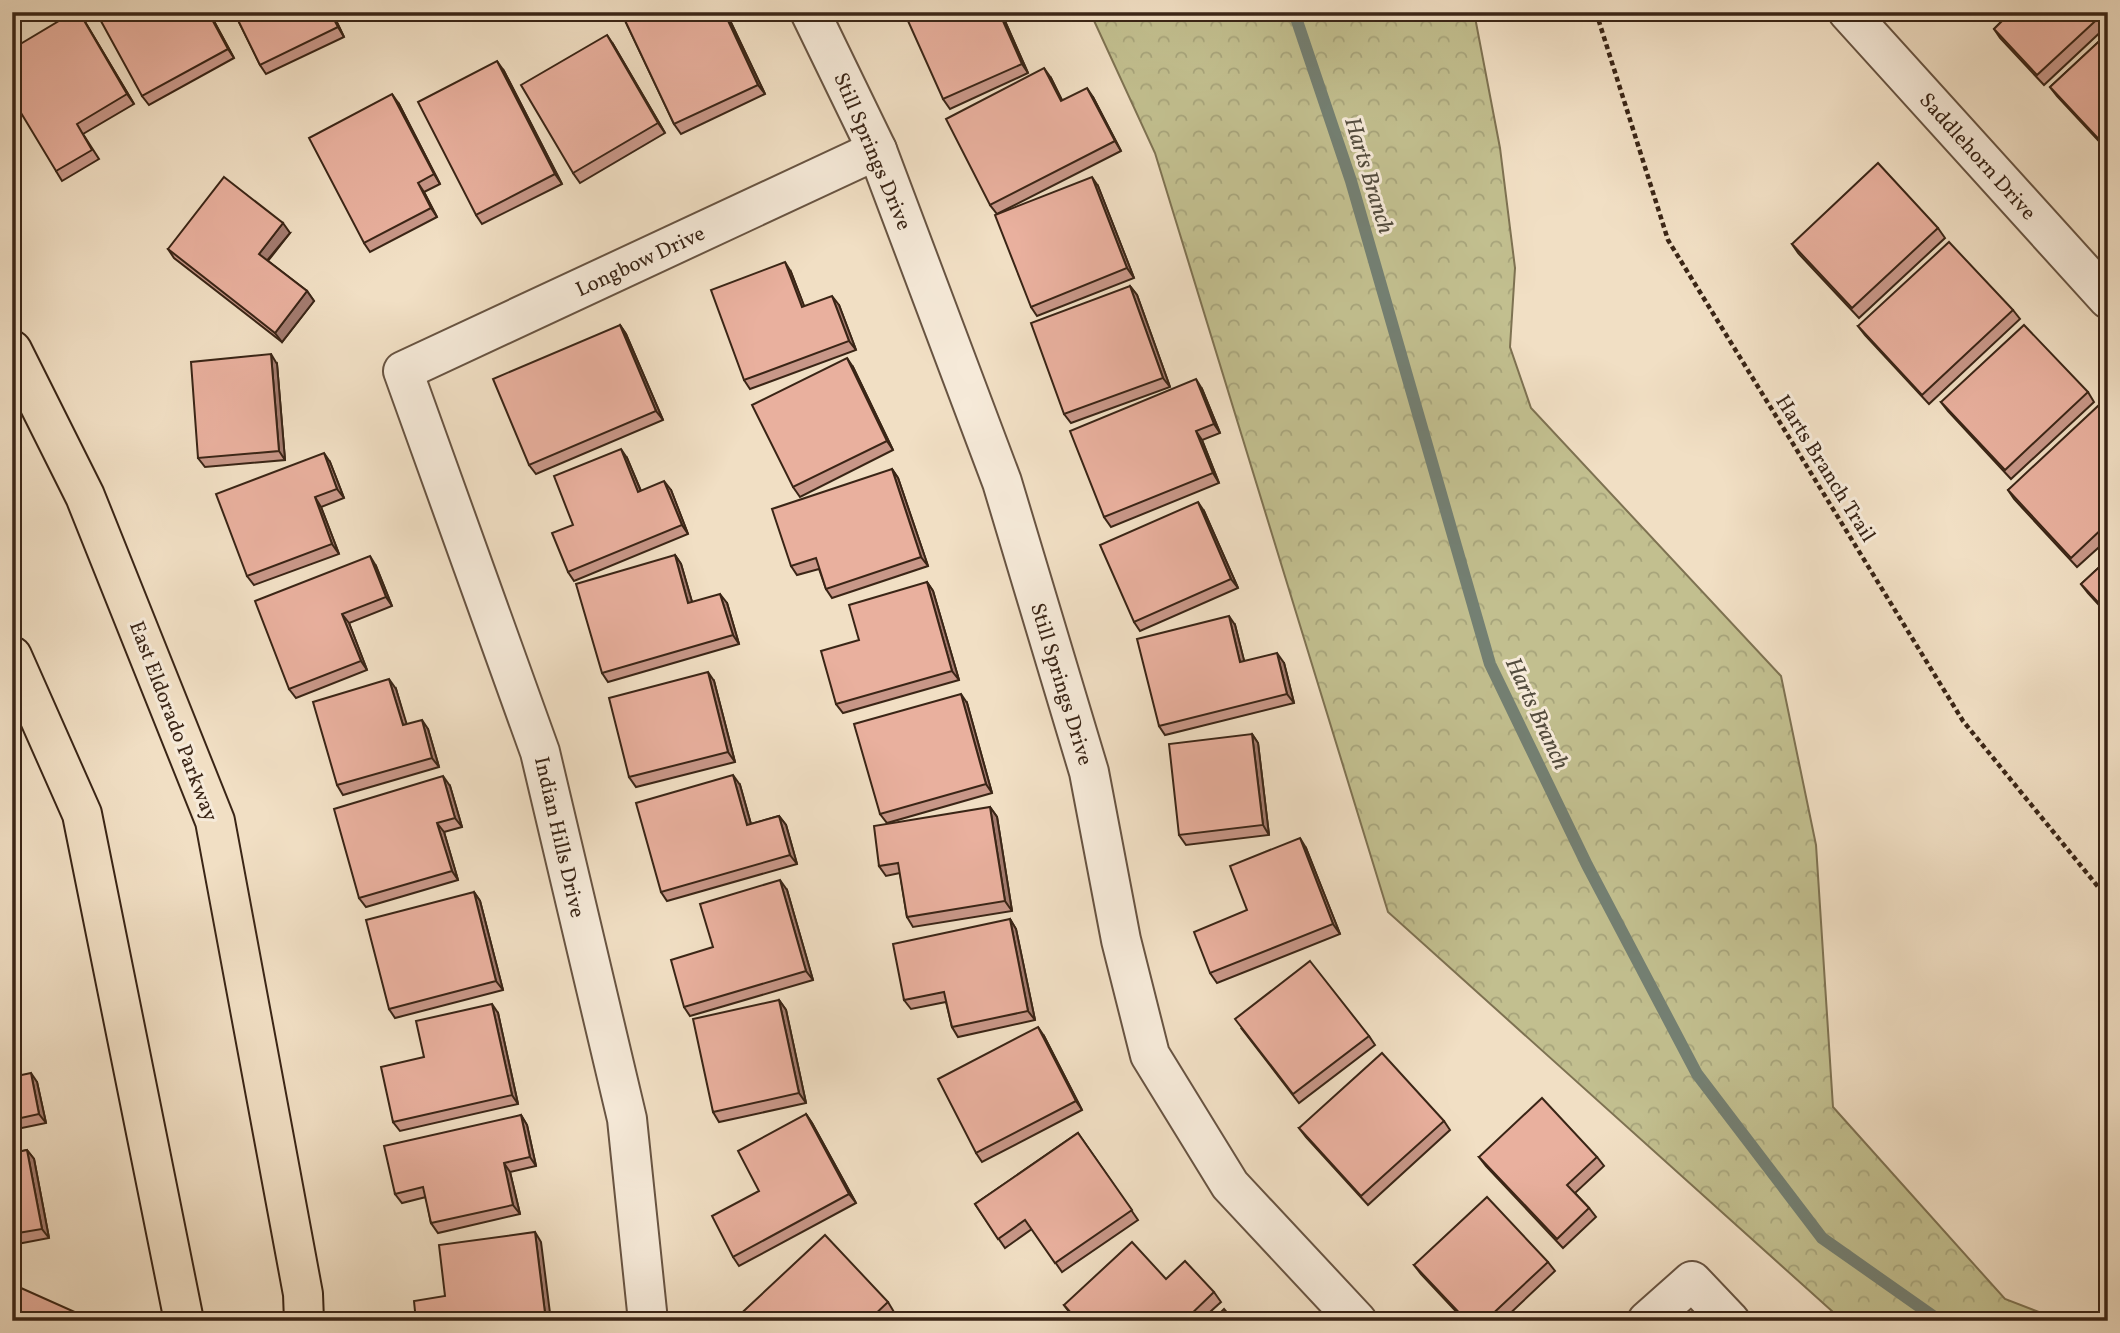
<svg xmlns="http://www.w3.org/2000/svg" width="2120" height="1333" font-family="Vollkorn,serif">
  <defs>
    <pattern id="forest-crowns" width="20" height="18" patternUnits="userSpaceOnUse" patternTransform="scale(1.75)"><rect width="20" height="18" fill="#c2bf8f"/><path d="M2 6a3 3 0 1 1 6 0M12 15a3 3 0 1 1 6 0" fill="none" stroke="#a7a47b"/></pattern>
  </defs>
  <rect width="100%" height="100%" fill="#f1dfc4"/>
  <filter id="stains"><feTurbulence type="fractalNoise" baseFrequency=".00286" numOctaves="4"/><feColorMatrix values="0 0 0 0 .2 0 0 0 0 .09 0 0 0 0 .02 0 0 0 .5 -.17"/></filter>
  <radialGradient id="worn" r=".72"><stop offset=".6" stop-color="#630" stop-opacity="0"/><stop offset="1" stop-color="#630" stop-opacity=".3"/></radialGradient>
  <!-- forest -->
  <path fill="url(#forest-crowns)" stroke="#7e7252" stroke-width="2" d="M1090,12H1474L1500,148L1515,268L1510,347L1531,408L1781,676L1816,845L1833,1107L2005,1299L2062,1321H1843L1388,912L1155,153Z"/>
  <g fill="none" stroke-linecap="round" stroke-linejoin="round">
    <!-- stream -->
    <path stroke="#748073" stroke-width="12" d="M1294,12L1351,181L1490,664L1587,865L1697,1074L1822,1238L1940,1321"/>
    <defs>
      <g id="minor">
        <path d="M810,12L877,150L1002,482L1089,772L1121,940L1150,1055L1230,1185L1357,1321"/>
        <path d="M1848,12L2108,299"/>
        <path d="M648,1321L627,1119L540,752L403,371L877,150"/>
        <path d="M1647,1321L1692,1281L1730,1321"/>
      </g>
      <g id="major">
        <path d="M12,350L85,496L215,821L303,1294L304,1321"/>
        <path d="M12,656L82,814L184,1321"/>
      </g>
    </defs>
    <!-- minor casing -->
    <use href="#minor" stroke="#685442" stroke-width="42"/>
    <!-- major casing -->
    <use href="#major" stroke="#3a2516" stroke-width="42"/>
    <!-- path -->
    <path stroke="#3a2516" stroke-width="4.5" stroke-dasharray="5 3.5" stroke-linecap="butt" d="M1596,12L1668,240L1963,721L2108,899"/>
    <!-- minor -->
    <use href="#minor" stroke="#f6ead9" stroke-width="38"/>
    <!-- major -->
    <use href="#major" stroke="#f1dfc4" stroke-width="38"/>
  </g>
  <!-- wall -->
  <g fill="#c89788" stroke="#3a2516" stroke-width="2">
    <path d="M79,12L134,104L83,134L99,159L62,181L56,171Z"/>
    <path d="M209,12L234,58L149,105L142,96Z"/>
    <path d="M234,12H332L344,37L266,74L260,65Z"/>
    <path d="M621,12H726L765,94L681,134L674,124Z"/>
    <path d="M1001,12L1028,73L950,109L943,99Z"/>
    <path d="M2011,12H2108V25L2044,85L2000,38L1994,29Z"/>
    <path d="M2108,33V151L2057,96L2050,87Z"/>
    <path d="M613,44L665,133L580,183L573,173Z"/>
    <path d="M504,71L562,184L482,224L476,215Z"/>
    <path d="M1051,78L1062,100L1093,97L1121,151L997,214L990,205Z"/>
    <path d="M399,104L440,184L424,192L437,217L370,252L364,243Z"/>
    <path d="M1098,186L1134,278L1037,316L1031,307Z"/>
    <path d="M1938,228L1945,238L1859,318L1798,253L1792,244Z"/>
    <path d="M290,233L268,261L307,291L314,301L282,342L174,258L168,249Z"/>
    <path d="M791,272L804,306L839,305L856,350L750,389L744,380Z"/>
    <path d="M1130,286L1137,295L1170,387L1071,423L1064,414Z"/>
    <path d="M2013,310L2020,319L1929,404L1865,335L1858,326Z"/>
    <path d="M620,325L626,334L663,420L536,474L529,465Z"/>
    <path d="M277,364L285,460L205,467L198,458Z"/>
    <path d="M853,367L893,450L800,497L793,487Z"/>
    <path d="M1202,389L1220,433L1202,440L1219,483L1111,527L1104,517Z"/>
    <path d="M2088,392L2094,402L2011,479L1948,411L1941,402Z"/>
    <path d="M2108,416V539L2077,567L2014,499L2008,490Z"/>
    <path d="M627,458L641,491L671,490L688,534L574,581L568,572L573,525Z"/>
    <path d="M330,462L344,498L321,507L339,554L254,585L247,576Z"/>
    <path d="M892,469L898,478L928,566L832,598L826,589L819,569L797,575L791,566Z"/>
    <path d="M1204,511L1238,588L1140,631L1134,622Z"/>
    <path d="M675,555L681,564L692,602L727,603L739,644L608,682L602,673Z"/>
    <path d="M2108,559V615L2088,593L2081,584Z"/>
    <path d="M376,566L392,606L349,623L367,670L296,698L289,689Z"/>
    <path d="M927,582L933,591L959,680L843,713L836,704L859,640Z"/>
    <path d="M1235,625L1244,661L1284,663L1294,703L1165,735L1159,726Z"/>
    <path d="M714,681L735,762L636,787L629,777Z"/>
    <path d="M396,689L406,724L428,729L439,767L343,795L337,785Z"/>
    <path d="M967,703L992,793L887,823L880,814Z"/>
    <path d="M1252,734L1258,743L1269,835L1186,845L1179,835Z"/>
    <path d="M740,785L751,824L779,816L786,825L797,864L667,901L661,892Z"/>
    <path d="M450,786L462,827L444,832L458,880L366,907L359,898Z"/>
    <path d="M990,807L997,817L1012,911L913,927L907,917L900,873L886,876L879,866Z"/>
    <path d="M1306,848L1340,934L1217,983L1210,973L1247,910Z"/>
    <path d="M787,890L813,980L690,1016L684,1007L713,947Z"/>
    <path d="M474,892L480,901L503,990L395,1018L389,1009Z"/>
    <path d="M1010,919L1016,929L1035,1020L958,1037L952,1027L946,1002L911,1009L904,1000Z"/>
    <path d="M779,1000L786,1010L806,1103L719,1122L713,1112Z"/>
    <path d="M498,1013L518,1104L400,1131L393,1122L424,1057Z"/>
    <path d="M1242,1029L1369,1036L1375,1045L1299,1103Z"/>
    <path d="M1044,1036L1082,1110L982,1162L976,1153Z"/>
    <path d="M12,1077L37,1082L46,1123L12,1130Z"/>
    <path d="M806,1114L812,1123L856,1203L739,1266L733,1257L759,1191Z"/>
    <path d="M521,1115L527,1125L536,1166L510,1172L520,1214L438,1233L431,1223L426,1197L402,1203L395,1194Z"/>
    <path d="M1444,1121L1450,1130L1368,1205L1306,1137L1299,1128Z"/>
    <path d="M1078,1133L1138,1220L1062,1272L1032,1229L1005,1248L975,1204Z"/>
    <path d="M27,1150L34,1159L49,1238L12,1245V1153Z"/>
    <path d="M1479,1157H1597L1604,1166L1575,1193L1589,1208L1596,1217L1563,1248L1486,1166Z"/>
    <path d="M1548,1262L1555,1271L1502,1321H1465L1421,1274L1414,1265Z"/>
    <path d="M1166,1279L1214,1292L1221,1302L1200,1321H1076L1064,1305Z"/>
    <path d="M888,1302L894,1312L885,1321H733Z"/>
  </g>
  <!-- shaded-wall -->
  <g fill="#a37b6f" stroke="#3a2516" stroke-width="2">
    <path d="M79,12L84,20L134,104L127,94Z"/>
    <path d="M208,12H209L234,58L228,49Z"/>
    <path d="M330,12H332L344,37L338,27Z"/>
    <path d="M724,12H726L765,94L758,85Z"/>
    <path d="M999,12H1001L1028,73L1022,64Z"/>
    <path d="M607,35L613,44L665,133L658,123Z"/>
    <path d="M497,61L504,71L562,184L555,174Z"/>
    <path d="M1044,68L1051,78L1067,111L1061,101Z"/>
    <path d="M1087,88L1093,97L1121,151L1115,141Z"/>
    <path d="M392,94L399,104L440,184L434,174Z"/>
    <path d="M1092,177L1098,186L1134,278L1127,268Z"/>
    <path d="M418,183L424,192L437,217L431,208Z"/>
    <path d="M283,223L290,233L265,263L259,254Z"/>
    <path d="M785,262L791,272L808,316L802,307Z"/>
    <path d="M1130,286L1137,295L1170,387L1163,378Z"/>
    <path d="M307,291L314,301L282,342L275,333Z"/>
    <path d="M832,296L839,305L856,350L849,341Z"/>
    <path d="M620,325L626,334L663,420L656,411Z"/>
    <path d="M271,354L277,364L285,460L279,451Z"/>
    <path d="M847,358L853,367L893,450L887,441Z"/>
    <path d="M1196,379L1202,389L1220,433L1214,424Z"/>
    <path d="M1196,431L1202,440L1219,483L1213,473Z"/>
    <path d="M621,449L627,458L645,501L638,492Z"/>
    <path d="M324,453L330,462L344,498L337,489Z"/>
    <path d="M892,469L898,478L928,566L921,557Z"/>
    <path d="M664,481L671,490L688,534L682,525Z"/>
    <path d="M315,497L321,507L339,554L332,544Z"/>
    <path d="M1198,502L1204,511L1238,588L1231,579Z"/>
    <path d="M675,555L681,564L695,612L688,603Z"/>
    <path d="M370,556L376,566L392,606L386,597Z"/>
    <path d="M927,582L933,591L959,680L952,671Z"/>
    <path d="M720,594L727,603L739,644L733,635Z"/>
    <path d="M342,614L349,623L367,670L361,661Z"/>
    <path d="M1229,616L1235,625L1247,672L1240,662Z"/>
    <path d="M1277,653L1284,663L1294,703L1287,694Z"/>
    <path d="M708,672L714,681L735,762L728,752Z"/>
    <path d="M389,679L396,689L410,735L403,725Z"/>
    <path d="M961,694L967,703L992,793L986,784Z"/>
    <path d="M422,720L428,729L439,767L432,758Z"/>
    <path d="M1252,734L1258,743L1269,835L1263,825Z"/>
    <path d="M733,775L740,785L754,835L747,825Z"/>
    <path d="M443,776L450,786L462,827L455,818Z"/>
    <path d="M990,807L997,817L1012,911L1005,901Z"/>
    <path d="M779,816L786,825L797,864L790,855Z"/>
    <path d="M437,823L444,832L458,880L452,871Z"/>
    <path d="M1300,838L1306,848L1340,934L1333,924Z"/>
    <path d="M780,880L787,890L813,980L806,971Z"/>
    <path d="M474,892L480,901L503,990L496,981Z"/>
    <path d="M1010,919L1016,929L1035,1020L1028,1011Z"/>
    <path d="M779,1000L786,1010L806,1103L799,1093Z"/>
    <path d="M492,1004L498,1013L518,1104L512,1095Z"/>
    <path d="M1038,1027L1044,1036L1082,1110L1076,1101Z"/>
    <path d="M31,1073L37,1082L46,1123L39,1114Z"/>
    <path d="M806,1114L812,1123L856,1203L849,1194Z"/>
    <path d="M521,1115L527,1125L536,1166L530,1157Z"/>
    <path d="M27,1150L34,1159L49,1238L42,1229Z"/>
    <path d="M504,1163L510,1172L520,1214L513,1205Z"/>
    <path d="M535,1232L541,1242L551,1321H546Z"/>
    <path d="M77,1313L82,1321H73Z"/>
  </g>
  <!-- building -->
  <g fill="#e9b09e" stroke="#3a2516" stroke-width="2">
    <path d="M74,12H79L127,94L77,124L92,150L56,171L12,98V49Z"/>
    <path d="M96,12H208L228,49L142,96Z"/>
    <path d="M234,12H330L338,27L260,65Z"/>
    <path d="M621,12H724L758,85L674,124Z"/>
    <path d="M904,12H999L1022,64L943,99Z"/>
    <path d="M2011,12H2105L2037,75L1994,29Z"/>
    <path d="M2108,33V149L2050,87Z"/>
    <path d="M607,35L658,123L573,173L521,85Z"/>
    <path d="M497,61L555,174L476,215L418,102Z"/>
    <path d="M1044,68L1061,101L1087,88L1115,141L990,205L946,119Z"/>
    <path d="M392,94L434,174L418,183L431,208L364,243L309,138Z"/>
    <path d="M1878,163L1938,228L1852,308L1792,244Z"/>
    <path d="M224,177L283,223L259,254L307,291L275,333L168,249Z"/>
    <path d="M1092,177L1127,268L1031,307L995,215Z"/>
    <path d="M1949,242L2013,310L1922,395L1858,326Z"/>
    <path d="M785,262L802,307L832,296L849,341L744,380L711,290Z"/>
    <path d="M1130,286L1163,378L1064,414L1031,323Z"/>
    <path d="M620,325L656,411L529,465L493,379Z"/>
    <path d="M2024,325L2088,392L2005,470L1941,402Z"/>
    <path d="M271,354L279,451L198,458L191,362Z"/>
    <path d="M847,358L887,441L793,487L752,405Z"/>
    <path d="M1196,379L1214,424L1196,431L1213,473L1104,517L1070,431Z"/>
    <path d="M2098,406L2108,416V523L2071,558L2008,490Z"/>
    <path d="M621,449L638,492L664,481L682,525L568,572L552,533L573,525L554,476Z"/>
    <path d="M324,453L337,489L315,497L332,544L247,576L216,494Z"/>
    <path d="M892,469L921,557L826,589L816,558L791,566L772,509Z"/>
    <path d="M1198,502L1231,579L1134,622L1100,545Z"/>
    <path d="M675,555L688,603L720,594L733,635L602,673L576,584Z"/>
    <path d="M370,556L386,597L342,614L361,661L289,689L255,601Z"/>
    <path d="M2108,559V613L2081,584Z"/>
    <path d="M927,582L952,671L836,704L821,651L859,640L849,605Z"/>
    <path d="M1229,616L1240,662L1277,653L1287,694L1159,726L1137,639Z"/>
    <path d="M708,672L728,752L629,777L609,698Z"/>
    <path d="M389,679L403,725L422,720L432,758L337,785L313,702Z"/>
    <path d="M961,694L986,784L880,814L854,724Z"/>
    <path d="M1252,734L1263,825L1179,835L1169,744Z"/>
    <path d="M733,775L747,825L779,816L790,855L661,892L636,803Z"/>
    <path d="M443,776L455,818L437,823L452,871L359,898L334,809Z"/>
    <path d="M990,807L1005,901L907,917L898,863L879,866L874,826Z"/>
    <path d="M1300,838L1333,924L1210,973L1194,932L1247,910L1230,866Z"/>
    <path d="M780,880L806,971L684,1007L671,960L713,947L700,904Z"/>
    <path d="M474,892L496,981L389,1009L366,920Z"/>
    <path d="M1010,919L1028,1011L952,1027L944,992L904,1000L893,944Z"/>
    <path d="M1310,961L1369,1036L1293,1094L1235,1019Z"/>
    <path d="M779,1000L799,1093L713,1112L693,1019Z"/>
    <path d="M492,1004L512,1095L393,1122L381,1067L424,1057L416,1021Z"/>
    <path d="M1038,1027L1076,1101L976,1153L938,1079Z"/>
    <path d="M1382,1053L1444,1121L1361,1196L1299,1128Z"/>
    <path d="M31,1073L39,1114L12,1120V1077Z"/>
    <path d="M1542,1098L1597,1157L1567,1185L1589,1208L1557,1239L1479,1157Z"/>
    <path d="M806,1114L849,1194L733,1257L712,1216L759,1191L738,1151Z"/>
    <path d="M521,1115L530,1157L504,1163L513,1205L431,1223L423,1187L395,1194L384,1146Z"/>
    <path d="M1078,1133L1132,1210L1055,1263L1025,1220L998,1239L975,1204Z"/>
    <path d="M27,1150L42,1229L12,1234V1153Z"/>
    <path d="M1487,1197L1548,1262L1485,1321H1467L1414,1265Z"/>
    <path d="M535,1232L546,1321H416L414,1301L445,1296L439,1245Z"/>
    <path d="M825,1235L888,1302L868,1321H733Z"/>
    <path d="M1132,1242L1166,1279L1185,1261L1214,1292L1184,1321H1078L1064,1305Z"/>
    <path d="M12,1284L77,1313L73,1321H12Z"/>
    <path d="M1224,1309L1234,1321H1212Z"/>
  </g>
  <g text-anchor="middle" stroke-width="6" stroke-linejoin="round" paint-order="stroke">
    <!-- street labels -->
    <g font-size="21" fill="#3a2516" stroke="#f6ead9">
      <text transform="translate(873 151) rotate(67)" y="7">Still Springs Drive</text>
      <text transform="translate(1978 156) rotate(48)" y="7">Saddlehorn Drive</text>
      <text transform="translate(640 261) rotate(-25)" y="7">Longbow Drive</text>
      <text transform="translate(1826 468) rotate(58)" y="7">Harts Branch Trail</text>
      <text transform="translate(1062 684) rotate(73)" y="7">Still Springs Drive</text>
      <text transform="translate(174 721) rotate(69)" y="7">East Eldorado Parkway</text>
      <text transform="translate(560 837) rotate(77)" y="7">Indian Hills Drive</text>
    </g>
    <!-- water labels -->
    <g font-size="23" font-style="italic" fill="#524b3d" stroke="#f6ead9">
      <text transform="translate(1370 175) rotate(73)" y="8">Harts Branch</text>
      <text transform="translate(1538 713) rotate(65)" y="8">Harts Branch</text>
    </g>
  </g>
  <!-- margin -->
  <rect width="2120" height="1333" fill="none" stroke="#f1dfc4" stroke-width="42"/>
  <rect x="14" y="14" width="2092" height="1305" fill="none" stroke="#3a2516" stroke-width="3.5"/>
  <rect x="21" y="21" width="2078" height="1291" fill="none" stroke="#3a2516" stroke-width="2"/>
  <rect width="100%" height="100%" filter="url(#stains)"/>
  <rect width="100%" height="100%" fill="url(#worn)"/>
</svg>
